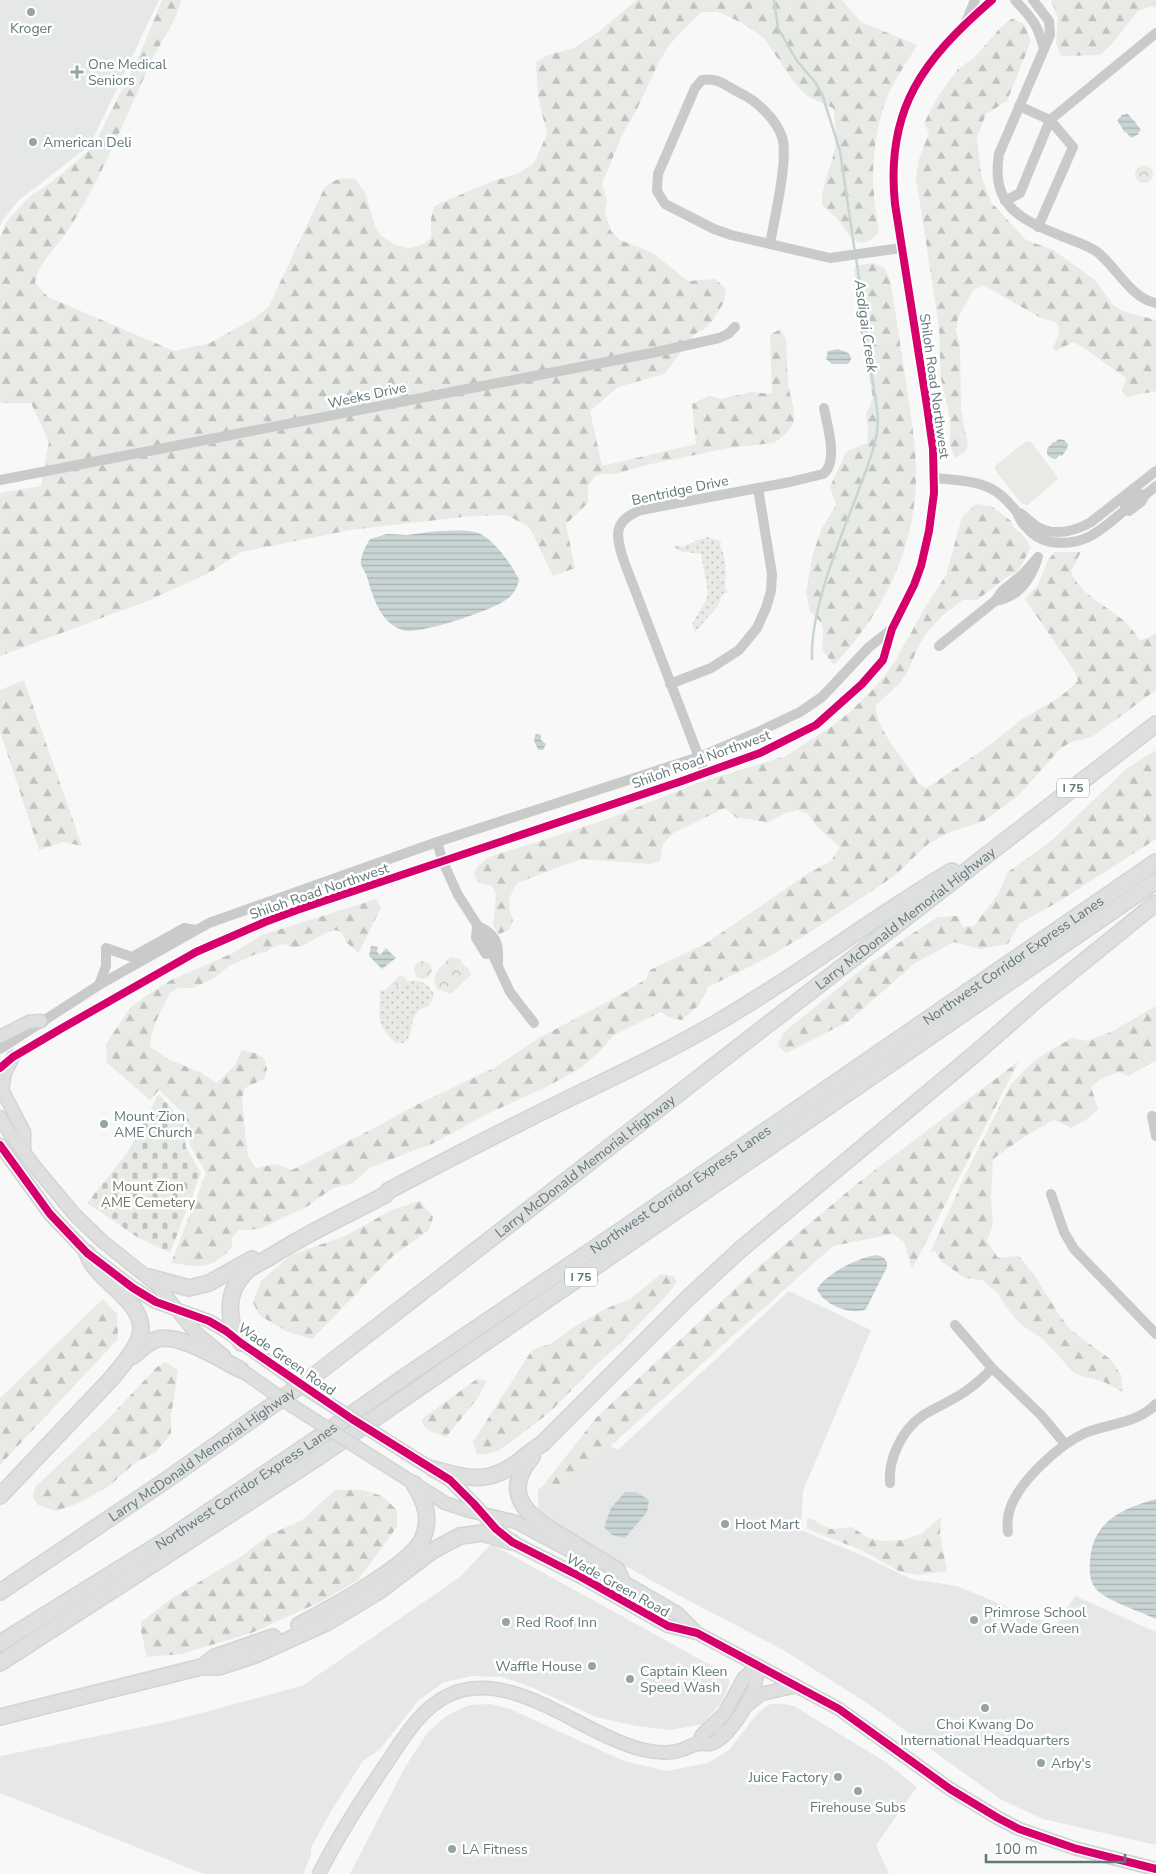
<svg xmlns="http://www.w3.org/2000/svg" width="1156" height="1874" font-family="'Nunito Sans',sans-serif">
  <defs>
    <pattern id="grass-dots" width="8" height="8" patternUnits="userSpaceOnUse" patternTransform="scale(1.25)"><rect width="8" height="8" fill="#e8eae5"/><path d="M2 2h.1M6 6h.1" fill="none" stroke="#bfc2bf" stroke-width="1.8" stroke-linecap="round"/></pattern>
    <pattern id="forest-firs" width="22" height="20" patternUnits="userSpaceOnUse" patternTransform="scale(1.25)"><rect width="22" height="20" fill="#e8eae5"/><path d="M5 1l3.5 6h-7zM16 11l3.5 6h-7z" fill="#bfc2bf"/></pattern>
    <pattern id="cemetery-stones" width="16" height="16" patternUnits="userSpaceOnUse" patternTransform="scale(1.25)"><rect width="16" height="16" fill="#e8eae5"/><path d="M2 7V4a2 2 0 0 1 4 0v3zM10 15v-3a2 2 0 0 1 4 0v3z" fill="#bfc2bf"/></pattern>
    <pattern id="park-crowns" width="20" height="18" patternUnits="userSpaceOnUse" patternTransform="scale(1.25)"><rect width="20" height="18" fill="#e8eae5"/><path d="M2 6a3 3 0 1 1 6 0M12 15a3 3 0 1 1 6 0" fill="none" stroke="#bfc2bf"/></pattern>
    <pattern id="water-rules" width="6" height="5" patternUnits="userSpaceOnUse" patternTransform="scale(1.25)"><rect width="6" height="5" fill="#c9d5d4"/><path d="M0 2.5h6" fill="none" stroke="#a7b2b1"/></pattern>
  </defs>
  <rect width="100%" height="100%" fill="#f8f8f8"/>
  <!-- built -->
  <g fill="#e6e8e8">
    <path d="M0,0H159L90,145L18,201L3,220L0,227Z"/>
    <path d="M789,1291L871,1330L803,1491L801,1530L870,1559L911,1579L957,1586L1055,1626L1075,1596L1156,1632V1845L1043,1819L1000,1799L867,1703L783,1650L678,1595L538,1518V1490L594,1439L618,1450Z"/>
    <path d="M491,1544L725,1673L730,1682L721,1703L703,1724L671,1730L636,1726L596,1717L531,1687L502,1677L473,1676L444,1682L418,1701L380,1749L363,1761L331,1811L311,1848V1855L303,1874H204L0,1793V1756L171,1721L302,1686L460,1577Z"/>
    <path d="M491,1704L510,1709L624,1761L667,1771L707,1763L729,1750L757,1714L770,1704H783L794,1706L887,1763L917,1787L876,1845L889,1874H350L405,1767L428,1732L446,1716L469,1705Z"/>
  </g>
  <!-- grass -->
  <g fill="url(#grass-dots)">
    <path d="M708,537L721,541L720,546C727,558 726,575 725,588L728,592L723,594L717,607L695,632L692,624L707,598L708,592L701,554L680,551L673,547L676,545L683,547L687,544L694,543V541Z"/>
    <path d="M394,982L400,988C403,987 404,985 406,983C416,976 431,985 434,995L429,1006C403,1013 419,1034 403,1043H396C374,1024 380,1016 380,991L387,989Z"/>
  </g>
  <!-- forest -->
  <g fill="url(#forest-firs)">
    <path d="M162,0H181C177,21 162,39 153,58C127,114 104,173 71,226C59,245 39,261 35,283L48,297L174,351L210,343L255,318L269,306L324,189C334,179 341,177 355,179L365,193L375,226L381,236L395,245L409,248L422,245L431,238V219L434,206L493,181L517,174L534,163L547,134L538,96L536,62L548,55L574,48L597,33L637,0H842L861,22L917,45C907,62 896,78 888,95C876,122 871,165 874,194C874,207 878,219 879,232C860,252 852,241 840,222C836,216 827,210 822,205C821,185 832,167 835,147C837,134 835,121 833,108L807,96L793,81L764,38L742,23L719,12H701L670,44L658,64L636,111L623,133L602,184L607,200L605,213L611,231L620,240L653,253L688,281L715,279L726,289L724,302L713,320L704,329L695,334L664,374L618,387L590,411L602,466L696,444L692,404L709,396L722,399L751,392L772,394L770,335L780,329L786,339L788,385L793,406L794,422L786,434L774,443L729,448L651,464L615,474H604L595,476L588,486V503L566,524L575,568L553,576L530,528L507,515L471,516L350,530L241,552L209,573L147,601L0,656V493L41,486L49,442L31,403H0V237L7,221L29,197L48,185L93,147L140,54Z"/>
    <path d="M1051,0H1156V8L1151,6L1138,11L1111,45L1100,55L1061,56L1056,43L1058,18Z"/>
    <path d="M1013,18L1024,24L1031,41L1007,101L986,114L977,137L981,175L991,202L1026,240L1053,250L1094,279L1112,304L1122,311L1156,320V391L1126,397L1122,391L1126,378L1084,348L1073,342L1056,351L1053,348L1060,331L1056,322L1041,318L983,285L973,290L958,318L956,329L960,347L961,410L968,444L966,451L955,458L950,445V418L941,379L939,327L916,177L919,159L929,133L924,123L939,95L958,69L974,58L1002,26Z"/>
    <path d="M873,263L884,268L890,279C896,315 901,352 907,388C911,417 916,445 916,475C916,547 883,614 834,665L822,650C824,630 826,624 810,612L806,592L813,554L821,530L836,505L830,487L846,452L867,443L868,427L866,415L873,398L860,328L861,311L854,269L855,266Z"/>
    <path d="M976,504L991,506L1011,521L1014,528L1024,536L1031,547L1018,571L1006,578L977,600H963L943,615L927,632L919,645L907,673L899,684L876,705C875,730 907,762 919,784L927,788L991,744L1022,719L1060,697L1078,681L1075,672L1025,599L1038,585L1048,560L1055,552H1081L1071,571C1078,594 1110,607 1127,624C1132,629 1136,635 1140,640L1148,638L1156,633V690L1092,737L1071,742L1060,749L1019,795L984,821L950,832L929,843L894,876L809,933L761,961L708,987L699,1005L682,1020L670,1018L661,1012L614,1035L599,1052L581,1068L546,1087L485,1115L434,1143L371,1167L353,1183L333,1188L308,1206L260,1229L239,1230L232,1237V1247C210,1271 201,1267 171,1263L206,1173L190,1145L186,1116L159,1090L150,1100L107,1063L106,1044L130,1008L149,994L171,980L233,953L262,935L376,899L381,907L359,953L347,943L342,933L336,930L326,933L302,946L293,948L285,944L277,945L266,952L256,954L229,966L214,978L193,988H178L170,993L157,1019L151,1035L150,1047L170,1060L200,1072L217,1083L235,1065L242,1050L255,1053L264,1058L267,1069L264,1079L245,1088L242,1098L245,1133L248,1156L256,1168L276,1164L292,1170L378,1126L412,1107L496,1067L537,1039L622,994L646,979L650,970L705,944L809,873L831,861L840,847L818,828L808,814L798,810L783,814L767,823L751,819L737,818L725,808L673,833L663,844L660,861L650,864L581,859L517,883C508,898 507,904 513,921L509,930L499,934L493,926L496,895L492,886L478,883L474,874L477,867L489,857L562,834L610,818L701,782L786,756L835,724L852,710L877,685L894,663L926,606L946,575L962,517Z"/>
    <path d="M24,680L82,846L63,842L39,850L0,731V690Z"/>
    <path d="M1156,750V839L1063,899L1019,924L1008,944L981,949L954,942L915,963L849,1021L786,1053L778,1046L783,1033L867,965L910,935L938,917L957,916L963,927L974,926L998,894L1008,872L1052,840L1126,769Z"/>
    <path d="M1156,1006V1061L1153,1062L1128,1076L1119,1072L1102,1078L1091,1087L1098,1109L1087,1119L1071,1128L1054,1120C1032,1131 1013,1144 993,1159L991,1197L993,1224L987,1241L998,1258L1019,1256L1035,1276L1058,1313L1070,1329L1111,1360L1121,1375L1123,1392L1102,1381L1085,1377L1074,1373L1044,1340L1026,1328L1016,1319L1005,1306L998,1293L982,1280L965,1278L942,1262L935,1251L930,1253L968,1169L1011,1084L1036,1059L1072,1038L1088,1041L1113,1031Z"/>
    <path d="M1019,1061L912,1269L904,1242L893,1234L833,1246L553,1498L542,1487L596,1418L758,1267L859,1182Z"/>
    <path d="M420,1201L433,1217L429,1230L394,1255L312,1339L288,1332L259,1315L253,1302L261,1281L291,1255L345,1236L392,1210Z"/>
    <path d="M661,1274L673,1276L677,1282L667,1295L622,1342L597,1364L550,1412L500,1450L487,1454H477L473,1442L532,1350L552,1343L574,1327L605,1309L630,1299Z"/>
    <path d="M103,1299L117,1314L118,1339L0,1465V1398Z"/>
    <path d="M165,1362L178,1370L171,1416V1434L156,1452L135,1463L109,1486L79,1503L56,1511L38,1505L33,1498L35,1487L107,1420L157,1367Z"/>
    <path d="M477,1379L487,1381L477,1399L446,1437L429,1431L423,1425L422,1419Z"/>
    <path d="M335,1490H363L382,1496L397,1510V1527L358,1580L320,1602L251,1633L181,1654L147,1657L141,1631V1622L171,1599L242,1556L269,1535L302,1520Z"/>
    <path d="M807,1517L831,1529L852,1527L868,1538L882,1541L903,1540L921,1534L941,1517L940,1535L947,1571L919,1575L901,1572L861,1550L807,1529Z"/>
  </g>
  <!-- cemetery -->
  <path fill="url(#cemetery-stones)" d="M159,1094L183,1121L186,1147L201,1173L170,1253L137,1237L87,1203L127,1153Z"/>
  <!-- park -->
  <g fill="url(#park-crowns)">
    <circle cx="1144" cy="174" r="9"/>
    <path d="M450,957L460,959L463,965L469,969L471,975L451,994L437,989L434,979L438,970Z"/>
    <circle cx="423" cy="970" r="9"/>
    <circle cx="401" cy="982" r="6"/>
  </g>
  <!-- garden -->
  <path fill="#e8eae5" d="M1026,441L1031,442L1057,476V480L1028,505L1022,504L995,470V466Z"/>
  <!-- water -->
  <g fill="url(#water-rules)">
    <path d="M1127,113L1136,123L1141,130L1138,133L1139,134L1131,138L1126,132L1125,133L1117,120L1123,114L1124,115Z"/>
    <path d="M838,349C844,352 851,351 851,360L848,364H832L826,359L828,351Z"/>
    <path d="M1059,439L1064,440L1068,444L1067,449L1062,456L1060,455L1056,459L1051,458L1047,454V449L1053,442H1055Z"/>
    <path d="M438,531C450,531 466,529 478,533C493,538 513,566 519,580C517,588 514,594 507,599C494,610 417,636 402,630C378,621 373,595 366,574C364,571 362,567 361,564C360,556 366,546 370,539L387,534L407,535Z"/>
    <path d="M536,734L541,735V740L546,744L543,750H539C535,745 532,739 536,734Z"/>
    <path d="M371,946L378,947L377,952L380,955L386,948L396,958L382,969L369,956Z"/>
    <path d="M877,1255L883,1257L887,1262V1267L866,1309C852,1316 823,1305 817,1289C827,1273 859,1257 877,1255Z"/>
    <path d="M636,1492L649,1500L647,1512L625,1538L612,1535L604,1527L611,1508L625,1492Z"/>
    <path d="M1156,1499V1619C1142,1612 1107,1601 1097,1590C1090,1583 1089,1572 1090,1562C1092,1521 1122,1509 1156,1499Z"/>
  </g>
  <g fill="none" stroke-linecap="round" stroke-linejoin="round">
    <!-- stream -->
    <g stroke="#c9d5d4" stroke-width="2.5">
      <path d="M774,0L778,28L797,61L815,82L822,94L840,151L855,253"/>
      <path d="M812,659C810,610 840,539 858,492C864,475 872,457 876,438C881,414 874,394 871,371C866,333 862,296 856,258"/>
    </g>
    <defs>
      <g id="major">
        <path d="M0,1037L29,1022L41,1021"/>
        <path d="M13,1057L5,1073L2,1090L24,1132V1152"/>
        <path d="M0,1117L11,1135L35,1167L75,1215L102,1241L157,1285L195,1332L224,1356"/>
        <path d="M0,1145L50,1214L87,1253L133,1288L156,1302L209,1321L226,1331L255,1352"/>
        <path d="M403,1451L450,1480L474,1504L496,1529L512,1542L581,1577L668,1626L697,1633L839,1709L950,1789L998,1818L1019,1829L1074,1848L1156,1869"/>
        <path d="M385,1465L445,1503L466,1510L516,1522L583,1558"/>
        <path d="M615,1577L677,1613L697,1633"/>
        <path d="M747,1705L761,1694L797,1686"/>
        <path d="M698,1743L702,1735L724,1714L744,1678L758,1666"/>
        <path d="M319,1874C338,1836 360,1802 384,1767C402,1741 419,1709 449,1695C512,1666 583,1736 644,1750C657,1753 669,1754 681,1750C687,1748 693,1744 699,1744C703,1743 707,1745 710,1744C728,1740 747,1705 754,1689C756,1682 757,1674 758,1666"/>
      </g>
      <g id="highway">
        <path d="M149,1277L189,1288L209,1283L252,1259"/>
        <path d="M241,1343C227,1322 225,1293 245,1273C251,1266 262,1262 270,1257C307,1233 347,1215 385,1195L388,1191C448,1159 509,1128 570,1098C620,1074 670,1050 718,1022C798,976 872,918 952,871"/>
        <path d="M133,1356C140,1350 147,1343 155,1340C177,1331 221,1360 241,1370"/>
        <path d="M532,1457C497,1498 534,1520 568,1540C584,1550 601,1560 617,1570L622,1581"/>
        <path d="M433,1469C467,1478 487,1485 518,1462C526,1456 533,1449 542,1444L689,1297L741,1249L976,1053L1040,997L1156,903"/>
        <path d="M0,1496L111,1379C147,1336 155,1323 110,1283C100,1273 92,1267 87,1253"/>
        <path id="s1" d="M0,1592L165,1481L311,1378L1156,724"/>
        <path d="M299,1625C326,1611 412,1565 423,1538C431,1518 425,1501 414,1484"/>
        <path id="s2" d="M0,1643L168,1539L318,1438L400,1380L626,1227L1156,862"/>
        <path d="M0,1663L317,1458L1156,881"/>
        <path d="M207,1663L215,1657L273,1637"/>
        <path d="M0,1717L201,1667H219L255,1655L326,1623L379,1591L432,1551L460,1536L482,1533L512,1542"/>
      </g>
    </defs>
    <!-- major casing -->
    <use href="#major" stroke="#d3d5d5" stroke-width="15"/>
    <!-- highway casing -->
    <use href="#highway" stroke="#d3d4d4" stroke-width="18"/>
    <!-- minor -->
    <g stroke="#c9cbcb" stroke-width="10">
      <path d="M1015,0C1033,20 1037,23 1044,49"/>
      <path d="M1033,0L1049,21L1050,35L999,154C990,206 1021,220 1064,237C1075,241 1086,245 1096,251C1116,266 1131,299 1156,303"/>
      <path d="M966,22L975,0"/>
      <path d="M1019,106L1050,120L1073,147L1038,227"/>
      <path d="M1005,201L1020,193L1050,120L1156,33"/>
      <path d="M770,244C774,220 789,158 782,137C776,119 757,101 740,93C726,86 718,77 702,80L695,88L658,174L657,191L665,204L714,229L731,235L830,258L901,248"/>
      <path d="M934,478C953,480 973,480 990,488C1000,493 1009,502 1016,511C1019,516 1021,523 1026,527C1033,536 1040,540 1051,542C1085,547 1101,530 1125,510V505L1139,494L1145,495L1156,486"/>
      <path d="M0,480L652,353L719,338L728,334L735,327"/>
      <path d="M1125,510L1129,511L1141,502L1145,495"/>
      <path d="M1020,513C1028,518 1033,526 1042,529C1058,536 1077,530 1091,522L1156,471"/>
      <path d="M995,601C1017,598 1030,580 1037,560"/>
      <path d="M939,646L995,601L1002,591L1022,575L1038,557"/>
      <path d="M670,684L711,668L739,650L757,628L766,608L771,591L772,574L758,488"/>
      <path d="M705,773L625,564C616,538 611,521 641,510L790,482L823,474C839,462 827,425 824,408"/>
      <path d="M437,842L443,862L458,895L483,934L510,992L534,1023"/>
      <path d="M477,926L476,938L486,954"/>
      <path d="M478,926C496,934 499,943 498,962"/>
      <path d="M99,985L106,966V948L132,957L184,928L196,930"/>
      <path d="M0,1049L99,985L209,923L437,842L699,757L760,731L800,712L822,697L869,647L892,629"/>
      <path d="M0,1068L13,1057L64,1027L196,952L265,922L297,910L682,781L760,753L816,725L862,684L883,660L892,629L914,585L921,566L929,531L934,493L933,449L927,406L895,204C885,108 924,59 992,0"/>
      <path d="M1152,1116L1156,1136"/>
      <path d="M1051,1194L1064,1232L1074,1249L1156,1334"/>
      <path d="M955,1325L992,1368L1041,1415L1065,1444"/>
      <path d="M890,1483C888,1459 902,1430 922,1416C936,1407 952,1401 966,1391C976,1384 984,1377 992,1368"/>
      <path d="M1008,1532C1007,1524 1007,1517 1010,1509C1019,1481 1059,1445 1085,1433C1109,1423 1137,1424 1156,1404"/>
    </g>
    <!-- major -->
    <use href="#major" stroke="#dedfdf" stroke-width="12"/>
    <!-- highway -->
    <use href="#highway" stroke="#dedfdf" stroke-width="15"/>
    <defs>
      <g id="major-bridge">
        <path d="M255,1352L308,1390L403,1451"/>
        <path d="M241,1370L294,1407L385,1465"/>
      </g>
    </defs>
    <!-- major-bridge casing -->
    <use href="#major-bridge" stroke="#d3d5d5" stroke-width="15" stroke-linecap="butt"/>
    <!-- major-bridge -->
    <use href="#major-bridge" stroke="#dedfdf" stroke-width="12"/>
    <defs>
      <g id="cycleway">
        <path d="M0,1068L13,1057L64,1027L196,952L265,922L297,910L682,781L760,753L816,725L862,684L883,660L892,629L914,585L921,566L929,531L934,493L933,449L927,406L895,204C885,108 924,59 992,0"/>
        <path d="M0,1145L50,1214L87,1253L133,1288L156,1302L209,1321L226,1331L241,1343L352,1419L450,1480L474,1504L496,1529L512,1542L581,1577L668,1626L697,1633L839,1709L950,1789L998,1818L1019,1829L1074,1848L1156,1869"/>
      </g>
    </defs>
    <!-- cycleway casing -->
    <use href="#cycleway" stroke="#fff" stroke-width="11"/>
    <!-- cycleway -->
    <use href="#cycleway" stroke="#d6006c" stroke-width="8"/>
  </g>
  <!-- markers -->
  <g fill="#96a4a6" stroke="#fff" stroke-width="2">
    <circle cx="31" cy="12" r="5"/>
    <path d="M74.5 64.5h5v5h5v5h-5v5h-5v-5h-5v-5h5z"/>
    <circle cx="33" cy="142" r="5"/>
    <circle cx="104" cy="1124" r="5"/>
    <circle cx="725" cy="1524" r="5"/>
    <circle cx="974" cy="1620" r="5"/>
    <circle cx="506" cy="1622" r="5"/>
    <circle cx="592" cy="1666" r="5"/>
    <circle cx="630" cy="1679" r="5"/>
    <circle cx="985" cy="1708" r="5"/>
    <circle cx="1041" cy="1763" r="5"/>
    <circle cx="838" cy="1777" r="5"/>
    <circle cx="858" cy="1791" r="5"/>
    <circle cx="452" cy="1849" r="5"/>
  </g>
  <g text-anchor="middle" stroke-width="5" stroke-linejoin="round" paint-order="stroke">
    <!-- shield labels -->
    <g fill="#fff" stroke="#90a0a2" stroke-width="1">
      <rect x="1057" y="778.5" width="32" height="19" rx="4"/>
      <rect x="565" y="1267.5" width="32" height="19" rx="4"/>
    </g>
    <g font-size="12" font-weight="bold" fill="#61777a">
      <text x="1073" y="792">I 75</text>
      <text x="581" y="1281">I 75</text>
    </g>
    <!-- poi labels -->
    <g font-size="14" fill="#61777a" stroke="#fff" text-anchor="start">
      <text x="31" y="33" text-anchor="middle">Kroger</text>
      <text x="88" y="69">One Medical<tspan x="88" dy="16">Seniors</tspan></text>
      <text x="43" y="147">American Deli</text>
      <text x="114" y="1121">Mount Zion<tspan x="114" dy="16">AME Church</tspan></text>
      <text x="735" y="1529">Hoot Mart</text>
      <text x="984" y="1617">Primrose School<tspan x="984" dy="16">of Wade Green</tspan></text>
      <text x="516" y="1627">Red Roof Inn</text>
      <text x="582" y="1671" text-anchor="end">Waffle House</text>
      <text x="640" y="1676">Captain Kleen<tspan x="640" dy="16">Speed Wash</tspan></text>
      <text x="985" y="1729" text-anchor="middle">Choi Kwang Do<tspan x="985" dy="16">International Headquarters</tspan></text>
      <text x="1051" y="1768">Arby's</text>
      <text x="828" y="1782" text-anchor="end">Juice Factory</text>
      <text x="858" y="1812" text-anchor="middle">Firehouse Subs</text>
      <text x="462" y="1854">LA Fitness</text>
    </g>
    <!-- street labels -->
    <g font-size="14" fill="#61777a" stroke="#fff">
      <text transform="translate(935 386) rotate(82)" y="5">Shiloh Road Northwest</text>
      <text transform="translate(367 395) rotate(-12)" y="5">Weeks Drive</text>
      <text transform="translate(680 490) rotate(-12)" y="5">Bentridge Drive</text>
      <text transform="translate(701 759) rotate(-20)" y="5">Shiloh Road Northwest</text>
      <text transform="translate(319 891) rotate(-19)" y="5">Shiloh Road Northwest</text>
      <text dy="5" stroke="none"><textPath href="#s1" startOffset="1129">Larry McDonald Memorial Highway</textPath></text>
      <text dy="5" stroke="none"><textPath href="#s2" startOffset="1222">Northwest Corridor Express Lanes</textPath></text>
      <text dy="5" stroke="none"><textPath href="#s1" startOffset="724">Larry McDonald Memorial Highway</textPath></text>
      <text dy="5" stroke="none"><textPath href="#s2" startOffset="818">Northwest Corridor Express Lanes</textPath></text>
      <text transform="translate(287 1359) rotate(35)" y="5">Wade Green Road</text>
      <text dy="5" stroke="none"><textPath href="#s1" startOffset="244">Larry McDonald Memorial Highway</textPath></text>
      <text dy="5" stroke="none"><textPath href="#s2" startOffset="292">Northwest Corridor Express Lanes</textPath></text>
      <text transform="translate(618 1585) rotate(29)" y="5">Wade Green Road</text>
    </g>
    <!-- park labels -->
    <g font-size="14" fill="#6e7864" stroke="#fff">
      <text x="148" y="1191">Mount Zion<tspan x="148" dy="16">AME Cemetery</tspan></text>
    </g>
    <!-- water labels -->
    <g font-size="15" font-style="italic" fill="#607a78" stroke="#fff">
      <text transform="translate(866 326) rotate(82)" y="5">Asdigai Creek</text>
    </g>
  </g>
  <!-- scale -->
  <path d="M986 1854v8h139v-8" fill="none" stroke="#61777a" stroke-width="2.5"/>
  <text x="994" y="1854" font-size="15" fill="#61777a" stroke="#ffffff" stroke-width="4" paint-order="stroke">100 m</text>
</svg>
